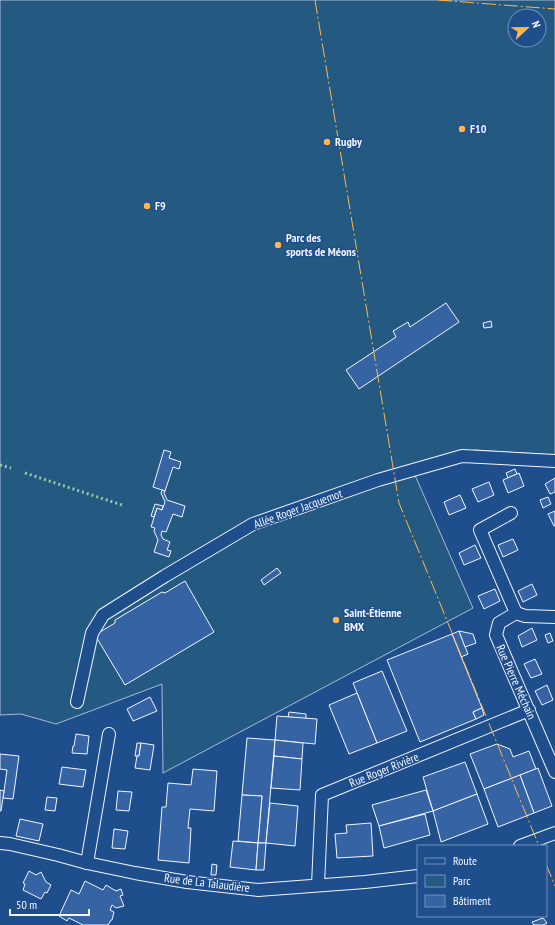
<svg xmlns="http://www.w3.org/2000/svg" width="555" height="925" font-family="'PT Sans Narrow',sans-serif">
  <rect width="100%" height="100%" fill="#1f4e8c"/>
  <!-- green -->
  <path fill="#245a82" stroke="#a8bbd7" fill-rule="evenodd" d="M0,0H555V455L475,450L411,466L473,608L163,773L162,684L56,724L21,714L0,715ZM515,16H539V40H515Z"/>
  <!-- building -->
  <g fill="#3563a3" stroke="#f2f6ff">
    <path d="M446,303L459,322L359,389L346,370L396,337L393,331L408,322L410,327Z"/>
    <path d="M491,321L492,327L484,328L483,323Z"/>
    <path d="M164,450L171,452L169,458L181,462L179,469L173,467L165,491L153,487Z"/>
    <path d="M515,469L517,474L508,478L506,473Z"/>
    <path d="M519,473L524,486L508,493L503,480Z"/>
    <path d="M555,478V492L550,494L545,484Z"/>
    <path d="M489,482L494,495L478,502L472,489Z"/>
    <path d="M162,490L165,491L164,493L167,500L185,506L182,517L173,514L166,532L162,531L161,535L163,539L170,542L167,550L171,551L169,557L154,552L158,540L154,531L155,528L151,527L157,508L162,510L165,502L161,493Z"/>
    <path d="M460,495L466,508L449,515L444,502Z"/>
    <path d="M548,497L551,504L543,508L540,500Z"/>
    <path d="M155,504L163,506L162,510L157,508L154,517L151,516Z"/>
    <path d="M555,511V526H554L548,514Z"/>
    <path d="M513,539L518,550L503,557L498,545Z"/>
    <path d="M475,545L481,558L464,565L459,553Z"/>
    <path d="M277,568L281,573L264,585L261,580Z"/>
    <path d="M185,581L214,632L125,685L95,635L115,623V620L162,592L165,593Z"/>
    <path d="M532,584L537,595L523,602L518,591Z"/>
    <path d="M495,589L500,601L484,609L478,596Z"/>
    <path d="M532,628L537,640L522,647L518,636Z"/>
    <path d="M459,631L468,654L461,657L452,634Z"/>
    <path d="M459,631L473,634L476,643L465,647Z"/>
    <path d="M550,633L553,641L548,643L545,635Z"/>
    <path d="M452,634L482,708L473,712L476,719L420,742L387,660Z"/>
    <path d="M535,659L542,674L531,678L524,664Z"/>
    <path d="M382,671L407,731L377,743L353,683Z"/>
    <path d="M547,685L553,700L542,705L535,691Z"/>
    <path d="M357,693L377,743L349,754L329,705Z"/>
    <path d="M150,697L157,711L133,721L127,709Z"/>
    <path d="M482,708L484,715L476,719L473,712Z"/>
    <path d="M289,712L306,714V719L288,717Z"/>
    <path d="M277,716L317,719L315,744L275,740Z"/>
    <path d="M76,734L89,736L87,754L72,753L73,746H74Z"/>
    <path d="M247,738L275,740L266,843H258L262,796L242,795Z"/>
    <path d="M275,740L303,743L302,759L274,756Z"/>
    <path d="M137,743H141L139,756H135Z"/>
    <path d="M141,743L154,745L150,770L135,768L137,756H139Z"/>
    <path d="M497,744L510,749L513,757L529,751L536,769L484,789L470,754Z"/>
    <path d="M0,754L19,756L13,799L3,798L7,770L0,769Z"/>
    <path d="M274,756L302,759L300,790L271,788Z"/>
    <path d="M465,762L477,794L433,811L423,777Z"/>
    <path d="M62,767L86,770L83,787L59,784Z"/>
    <path d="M538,768L552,806L534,813L520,775Z"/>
    <path d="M193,769L217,771L214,811L190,809L188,828H191L189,863L158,860L162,807H166L168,783L191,785Z"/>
    <path d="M520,775L534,813L498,827L484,789Z"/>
    <path d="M0,790L4,791L1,811H0Z"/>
    <path d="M426,790L433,811L379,826L372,805Z"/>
    <path d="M118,791L132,792L129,811L116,810Z"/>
    <path d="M477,794L488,824L441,842L433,811Z"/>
    <path d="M242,795L262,796L258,843L238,841Z"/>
    <path d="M47,797L57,798L55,811L45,810Z"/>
    <path d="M270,803L298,806L295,846L266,843Z"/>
    <path d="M425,814L430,835L384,848L379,826Z"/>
    <path d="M20,819L43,824L39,841L16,836Z"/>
    <path d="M371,823L373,856L337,858L335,834L347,833L346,825Z"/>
    <path d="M114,829L128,831L125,849L112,848Z"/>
    <path d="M233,841L258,843L256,870L230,867Z"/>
    <path d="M258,843H266L264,870H256Z"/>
    <path d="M212,864L217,865L216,875H211Z"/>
    <path d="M29,871L36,875L41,872L46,882L51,885L47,893L45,892L41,899L23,890L25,884L23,883Z"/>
    <path d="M85,881L103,890L106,885L116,891L121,889L123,895L120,896L124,906L116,908L112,905L110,910L114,912L112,920H111L108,925H83L69,918L67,921L59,916L71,890L79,894Z"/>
    <path d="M543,918L547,923L543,925H534L532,922Z"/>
  </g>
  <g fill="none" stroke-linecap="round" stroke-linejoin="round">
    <defs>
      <g id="minor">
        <path d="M511,513L480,530L516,613"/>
        <path d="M555,617L525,616L516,613L499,623L496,635L555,772"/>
        <path d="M77,702L92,633L103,615L165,576L253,524L378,480L462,456L555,461"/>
        <path d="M0,843L10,844L58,855L87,863L135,873L187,882L258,890L365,882L418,876"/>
        <path d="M520,846L555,833"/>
        <path d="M87,863L109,734"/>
        <path d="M318,885L322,795L529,710"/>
      </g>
    </defs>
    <!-- minor casing -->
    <use href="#minor" stroke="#f2f6ff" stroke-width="14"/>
    <!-- minor -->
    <use href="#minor" stroke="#1f4e8c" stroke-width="12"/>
    <!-- hedge -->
    <g stroke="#97c8a6" stroke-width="3" stroke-dasharray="2 3" stroke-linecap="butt">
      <path d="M0,465L11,468"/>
      <path d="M25,473L122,505"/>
    </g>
    <!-- power -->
    <g stroke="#ffb74d" stroke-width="1" stroke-dasharray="14 3 2 3" stroke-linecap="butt">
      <path d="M315,0L399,503L539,846"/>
      <path d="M438,0L555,9"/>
      <path d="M546,864L555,886"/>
    </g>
  </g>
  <!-- markers -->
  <g fill="#ffb74d" stroke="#1f4e8c" stroke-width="1.5">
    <circle cx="462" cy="129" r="4"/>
    <circle cx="327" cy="142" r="4"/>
    <circle cx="147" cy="206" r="4"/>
    <circle cx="278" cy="245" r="4"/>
    <circle cx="336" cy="620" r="4"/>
  </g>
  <g text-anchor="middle" stroke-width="3" stroke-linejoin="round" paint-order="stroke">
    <!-- poi labels -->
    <g font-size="12" font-weight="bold" fill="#f2f6ff" stroke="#1f4e8c" text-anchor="start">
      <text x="470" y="133">F10</text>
      <text x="335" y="146">Rugby</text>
      <text x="155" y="210">F9</text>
      <text x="286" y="242">Parc des<tspan x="286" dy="14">sports de Méons</tspan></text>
      <text x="344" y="617">Saint-Étienne<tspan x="344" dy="14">BMX</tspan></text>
    </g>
    <!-- street labels -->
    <g font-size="12" fill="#f2f6ff" stroke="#1f4e8c">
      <text transform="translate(298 509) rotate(-20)" y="4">Allée Roger Jacquemot</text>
      <text transform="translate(516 682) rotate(66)" y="4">Rue Pierre Méchain</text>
      <text transform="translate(384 770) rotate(-22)" y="4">Rue Roger Rivière</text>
      <text transform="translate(207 883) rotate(7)" y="4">Rue de La Talaudière</text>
    </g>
  </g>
  <!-- legend -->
  <rect x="417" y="845" width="130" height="72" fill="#1f4e8c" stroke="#7391ba"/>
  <rect x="425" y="858" width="20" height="6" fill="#1f4e8c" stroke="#7391ba"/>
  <text x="453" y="865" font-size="12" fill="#f2f6ff">Route</text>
  <rect x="425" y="875" width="20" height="12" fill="#245a82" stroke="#7391ba"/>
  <text x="453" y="885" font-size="12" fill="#f2f6ff">Parc</text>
  <rect x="425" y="895" width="20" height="12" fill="#3563a3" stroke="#7391ba"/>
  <text x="453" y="905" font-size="12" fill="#f2f6ff">Bâtiment</text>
  <!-- north arrow -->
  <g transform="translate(527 28) rotate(68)"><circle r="19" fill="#1f4e8c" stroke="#7391ba"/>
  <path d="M0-3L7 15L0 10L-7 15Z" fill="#ffb74d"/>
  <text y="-6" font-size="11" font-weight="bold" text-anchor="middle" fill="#f2f6ff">N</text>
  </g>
  <!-- scale -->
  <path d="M10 909v6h79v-6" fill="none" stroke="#f2f6ff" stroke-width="2"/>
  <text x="16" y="909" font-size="12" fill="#f2f6ff" stroke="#1f4e8c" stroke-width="3" paint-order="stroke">50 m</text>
</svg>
